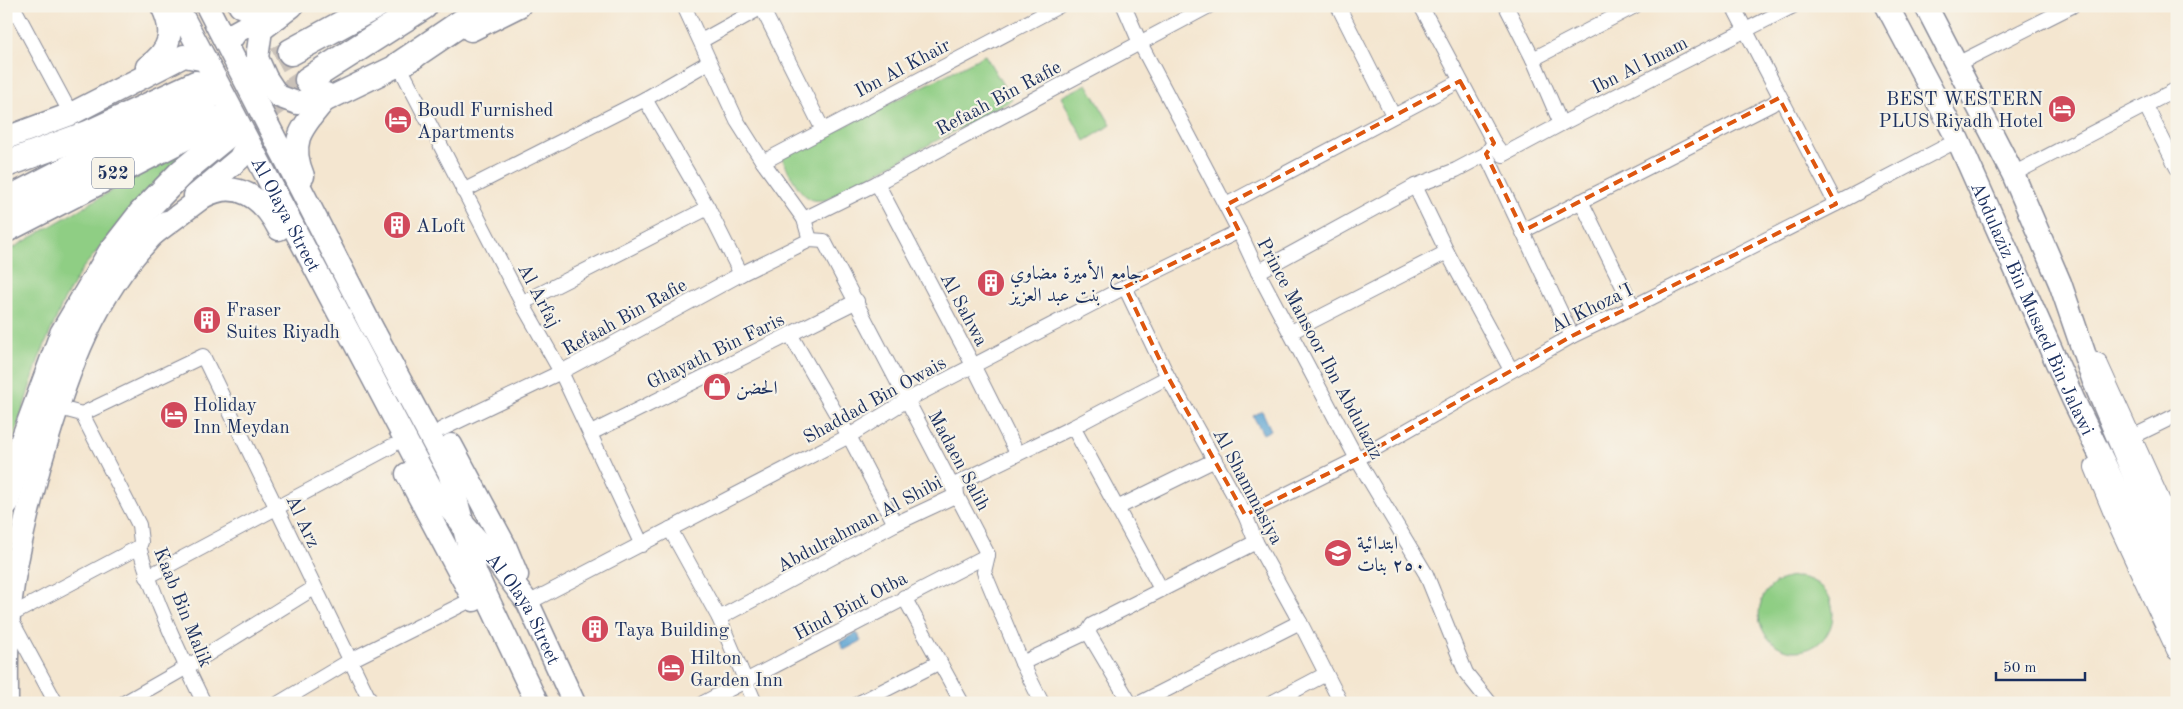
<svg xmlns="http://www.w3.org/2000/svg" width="2183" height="709" font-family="'Old Standard TT',Amiri,serif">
  <rect width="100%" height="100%" fill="#f7f3e8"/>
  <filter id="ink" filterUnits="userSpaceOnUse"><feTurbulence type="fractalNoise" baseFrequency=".02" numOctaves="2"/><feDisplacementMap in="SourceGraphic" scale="10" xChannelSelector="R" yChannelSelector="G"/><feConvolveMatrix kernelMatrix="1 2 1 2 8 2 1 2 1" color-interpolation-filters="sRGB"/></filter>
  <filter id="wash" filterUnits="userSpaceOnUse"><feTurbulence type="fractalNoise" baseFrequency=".0096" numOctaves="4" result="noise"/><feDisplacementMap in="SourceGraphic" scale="20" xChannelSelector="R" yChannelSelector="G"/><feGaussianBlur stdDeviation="1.12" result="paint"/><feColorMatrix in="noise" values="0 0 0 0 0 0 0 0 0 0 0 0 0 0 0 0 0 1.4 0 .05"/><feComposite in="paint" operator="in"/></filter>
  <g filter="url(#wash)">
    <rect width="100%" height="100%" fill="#f4e6d0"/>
    <!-- green -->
    <g fill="#8fce84" stroke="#557e71">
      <path d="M985,55L1012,100L826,200C822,200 817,201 813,200C798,195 789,171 782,158Z"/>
      <path d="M1087,84L1111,125L1085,141L1061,97Z"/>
      <path d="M219,132L115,230L82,269L64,300L38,361L6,463V252L151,168Z"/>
      <circle cx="1796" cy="614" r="37"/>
    </g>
    <!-- water -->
    <g fill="#5da4d3" stroke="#3c6a98">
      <path d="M1262,411L1271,430L1263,434L1253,416Z"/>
      <path d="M857,633L861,641L844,650L840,642Z"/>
    </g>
  </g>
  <g filter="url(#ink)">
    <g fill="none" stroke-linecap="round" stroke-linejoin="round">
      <!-- motorway-tunnel -->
      <g stroke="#c9c1b9" stroke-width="26" stroke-dasharray="26 13" stroke-linecap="butt">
        <path d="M208,97L291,52"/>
        <path d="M226,136L308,80"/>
      </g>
      <defs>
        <g id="minor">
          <path d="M13,6L71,114"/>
          <path d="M684,6L737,121L763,162L804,219L810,240"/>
          <path d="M1124,6L1140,43L1239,231L1258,272L1357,459L1426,574L1466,673L1490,703"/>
          <path d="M1338,6L1393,115"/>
          <path d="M1421,6L1494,143L1503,155L1561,124L1793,6"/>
          <path d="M1506,6L1533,59L1561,124"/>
          <path d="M1733,6L1836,204"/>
          <path d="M762,8L823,130"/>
          <path d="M701,41L764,6"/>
          <path d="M1533,59L1635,6"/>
          <path d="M1957,64L2072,6"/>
          <path d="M399,65L522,303L561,372L642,545"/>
          <path d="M645,99L708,208L741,274"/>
          <path d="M2146,106L2177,168"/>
          <path d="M1486,154L1572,336"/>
          <path d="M763,162L1059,6"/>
          <path d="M2013,174L2177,89"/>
          <path d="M877,183L974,367L1017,453"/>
          <path d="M1415,186L1447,252L1511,370"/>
          <path d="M463,191L645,99L709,62"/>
          <path d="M1581,201L1633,307"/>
          <path d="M1226,205L1460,81"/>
          <path d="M804,219L877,183L1209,6"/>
          <path d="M1523,231L1772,104L1779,98"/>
          <path d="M1258,272L1415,186L1456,170L1486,154L1494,143"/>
          <path d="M1125,287L1168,377L1245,515L1256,542L1300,622L1341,703"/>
          <path d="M522,303L708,208"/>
          <path d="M1291,332L1447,252"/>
          <path d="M790,334L849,436L895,524"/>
          <path d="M56,407L82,414L139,525L141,542L139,547C155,602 179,652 204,703"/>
          <path d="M82,414L203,356L371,703"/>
          <path d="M1073,427L1161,589"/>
          <path d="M442,429L561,372L741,274L810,240L824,241L988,555L984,572L1022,663L1042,703"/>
          <path d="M591,433L857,301"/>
          <path d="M2132,437L2177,415"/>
          <path d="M1117,508L1215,460"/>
          <path d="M1245,515L1357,459L1572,336L1633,307L1836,204L1958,140"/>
          <path d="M670,529L719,618L755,703"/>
          <path d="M147,577L392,446"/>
          <path d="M904,597L962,703"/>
          <path d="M528,603L849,436L907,400L1125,287L1239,231"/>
          <path d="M719,618L895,524L957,495L956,484L1073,427L1168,377"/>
          <path d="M1088,632L1130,703"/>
          <path d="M1022,663L1088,632L1092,625L1256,542"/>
          <path d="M56,703L9,616L139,547"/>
          <path d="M124,703L187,667L314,588"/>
          <path d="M279,703L351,660L473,599"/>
          <path d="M703,703L988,555"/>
          <path d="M859,703L940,662"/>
          <path d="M1140,703L1300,622"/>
          <path d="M1271,703L1326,674"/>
        </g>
        <g id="secondary">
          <path d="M2097,363L2177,539"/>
          <path d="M2095,467L2118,523L2177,650"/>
        </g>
        <g id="primary">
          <path id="s1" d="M177,6L431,488L496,561L528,603L574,703"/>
          <path d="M207,6L371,326L449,472L476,574L537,703"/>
          <path d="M240,6H251"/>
          <path d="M292,6L261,30L257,58L266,78L278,96L297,103L326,94"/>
          <path id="s2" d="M1887,6L1958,140L2073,399L2177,613"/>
          <path d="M1926,6L2013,174L2060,283L2093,379L2177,577"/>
          <path d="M471,30L519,6"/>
          <path d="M228,44L236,32L272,12"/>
          <path d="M147,67C171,50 175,32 162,6"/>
          <path d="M312,109L324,101L415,57"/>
          <path d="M6,138L71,114L184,56L206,60"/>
          <path d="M303,176C288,140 303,127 324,101"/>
          <path d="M195,196L239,159L248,143"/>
          <path d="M155,233L203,197C237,178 263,198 279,229"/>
          <path d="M451,445L505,546L517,575"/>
          <path d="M407,474L474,600"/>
          <path d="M7,703C7,674 6,644 9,616C14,564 27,514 40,464C66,374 95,287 166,222"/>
        </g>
        <g id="motorway">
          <path d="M291,52L375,6"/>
          <path d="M399,65L461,23L490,6"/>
          <path d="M308,80L424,6"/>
          <path d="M6,164L88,134L196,84"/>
          <path d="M6,201L208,97"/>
          <path d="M6,229L220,119"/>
          <path d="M6,502L19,453L63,334L111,253L142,213L182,172L226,136"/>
        </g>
      </defs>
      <!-- minor casing -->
      <use href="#minor" stroke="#888a97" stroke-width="16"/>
      <!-- secondary casing -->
      <use href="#secondary" stroke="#888a97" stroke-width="22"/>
      <!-- primary casing -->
      <use href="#primary" stroke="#888a97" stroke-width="25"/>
      <!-- motorway casing -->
      <use href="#motorway" stroke="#888a97" stroke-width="29"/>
      <!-- minor -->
      <use href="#minor" stroke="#fff" stroke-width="14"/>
      <!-- secondary -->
      <use href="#secondary" stroke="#fff" stroke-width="20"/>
      <!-- primary -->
      <use href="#primary" stroke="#fff" stroke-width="22"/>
      <!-- motorway -->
      <use href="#motorway" stroke="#fff" stroke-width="26"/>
    </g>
  </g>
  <!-- marked area -->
  <path fill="none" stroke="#de5710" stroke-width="4" stroke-dasharray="10 6" stroke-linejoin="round" d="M1460,81L1494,143L1486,154L1523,231L1779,98L1836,204L1572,336L1357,459L1245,515L1168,377L1125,287L1239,231L1226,205Z"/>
  <!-- icons -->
  <defs>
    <symbol id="hotel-disc" viewBox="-11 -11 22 22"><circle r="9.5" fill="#d1495b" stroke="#f7f3e8"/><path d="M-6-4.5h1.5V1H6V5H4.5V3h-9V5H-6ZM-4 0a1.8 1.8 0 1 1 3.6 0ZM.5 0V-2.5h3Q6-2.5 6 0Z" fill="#fff"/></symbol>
    <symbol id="building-disc" viewBox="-11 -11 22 22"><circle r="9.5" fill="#d1495b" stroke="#f7f3e8"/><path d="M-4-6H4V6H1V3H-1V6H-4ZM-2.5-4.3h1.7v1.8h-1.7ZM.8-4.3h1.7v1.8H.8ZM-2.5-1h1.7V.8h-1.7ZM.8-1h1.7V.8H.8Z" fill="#fff"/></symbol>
    <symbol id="shop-disc" viewBox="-11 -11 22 22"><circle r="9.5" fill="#d1495b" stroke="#f7f3e8"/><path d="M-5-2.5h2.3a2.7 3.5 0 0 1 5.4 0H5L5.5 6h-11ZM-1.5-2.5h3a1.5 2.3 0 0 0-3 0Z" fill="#fff"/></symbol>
    <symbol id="school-disc" viewBox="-11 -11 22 22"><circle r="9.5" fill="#d1495b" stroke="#f7f3e8"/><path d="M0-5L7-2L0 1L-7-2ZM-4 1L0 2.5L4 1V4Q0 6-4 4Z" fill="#fff"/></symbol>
  </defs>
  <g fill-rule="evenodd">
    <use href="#hotel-disc" x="2046" y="93" width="32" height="32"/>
    <use href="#hotel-disc" x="382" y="104" width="32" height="32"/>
    <use href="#building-disc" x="381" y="209" width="32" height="32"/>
    <use href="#building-disc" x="975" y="267" width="32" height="32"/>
    <use href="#building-disc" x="191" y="304" width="32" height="32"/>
    <use href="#shop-disc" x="701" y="371" width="32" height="32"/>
    <use href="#hotel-disc" x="158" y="399" width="32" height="32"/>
    <use href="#school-disc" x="1322" y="537" width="32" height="32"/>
    <use href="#building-disc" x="579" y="613" width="32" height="32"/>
    <use href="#hotel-disc" x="655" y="652" width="32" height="32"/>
  </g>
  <g text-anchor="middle" stroke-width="4.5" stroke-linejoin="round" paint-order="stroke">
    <!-- shield labels -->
    <rect fill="#f7f3e8" stroke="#5d6a87" stroke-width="1" x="92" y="157.5" width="42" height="31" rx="4"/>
    <g font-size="18" font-weight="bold" fill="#1b2f5e">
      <text x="113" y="179">522</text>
    </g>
    <!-- street labels -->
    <g font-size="19" fill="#1b2f5e" stroke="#f7f3e8">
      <text transform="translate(1639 64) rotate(-27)" y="7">Ibn Al Imam</text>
      <text transform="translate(902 67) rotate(-28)" y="7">Ibn Al Khair</text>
      <text transform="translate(998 97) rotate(-28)" y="7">Refaah Bin Rafie</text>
      <text dy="7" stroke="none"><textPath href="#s1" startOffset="235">Al Olaya Street</textPath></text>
      <text transform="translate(540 295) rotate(62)" y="7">Al Arfaj</text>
      <text transform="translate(1591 307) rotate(-26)" y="7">Al Khoza'I</text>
      <text dy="7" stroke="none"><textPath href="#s2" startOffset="336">Abdulaziz Bin Musaed Bin Jalawi</textPath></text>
      <text transform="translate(965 309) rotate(62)" y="7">Al Sahwa</text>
      <text transform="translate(624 316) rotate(-29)" y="7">Refaah Bin Rafie</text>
      <text transform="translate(1321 348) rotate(62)" y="7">Prince Mansoor Ibn Abdulaziz</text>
      <text transform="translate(715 350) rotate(-26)" y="7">Ghayath Bin Faris</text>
      <text transform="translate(874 399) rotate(-29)" y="7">Shaddad Bin Owais</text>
      <text transform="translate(960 460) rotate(62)" y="7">Madaen Salih</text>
      <text transform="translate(1249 486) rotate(62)" y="7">Al Shammasiya</text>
      <text transform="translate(304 521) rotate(65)" y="7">Al Arz</text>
      <text transform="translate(859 523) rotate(-28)" y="7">Abdulrahman Al Shibi</text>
      <text transform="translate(850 605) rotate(-28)" y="7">Hind Bint Otba</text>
      <text transform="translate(184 607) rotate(68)" y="7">Kaab Bin Malik</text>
      <text dy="7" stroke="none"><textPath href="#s1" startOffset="698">Al Olaya Street</textPath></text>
    </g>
    <!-- poi labels -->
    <g font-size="19" fill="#1b2f5e" stroke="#f7f3e8" text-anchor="start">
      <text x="2043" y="105" text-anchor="end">BEST WESTERN<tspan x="2043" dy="22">PLUS Riyadh Hotel</tspan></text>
      <text x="417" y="116">Boudl Furnished<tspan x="417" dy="22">Apartments</tspan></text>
      <text x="416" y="232">ALoft</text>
      <text x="1010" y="279">جامع الأميرة مضاوي<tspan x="1010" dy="22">بنت عبد العزيز</tspan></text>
      <text x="226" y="316">Fraser<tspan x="226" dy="22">Suites Riyadh</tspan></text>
      <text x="736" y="394">الحضن</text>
      <text x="193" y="411">Holiday<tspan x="193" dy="22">Inn Meydan</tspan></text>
      <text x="1357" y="549">ابتدائية<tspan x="1357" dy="22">٢٥٠ بنات</tspan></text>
      <text x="614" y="636">Taya Building</text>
      <text x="690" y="664">Hilton<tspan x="690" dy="22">Garden Inn</tspan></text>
    </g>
  </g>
  <!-- margin -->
  <rect width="2183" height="709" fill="none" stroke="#f7f3e8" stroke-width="25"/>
  <!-- scale -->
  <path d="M1996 672v8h89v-8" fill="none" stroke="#1b2f5e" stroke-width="2.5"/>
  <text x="2003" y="672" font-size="15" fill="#1b2f5e" stroke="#f7f3e8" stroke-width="4" paint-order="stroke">50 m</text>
</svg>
